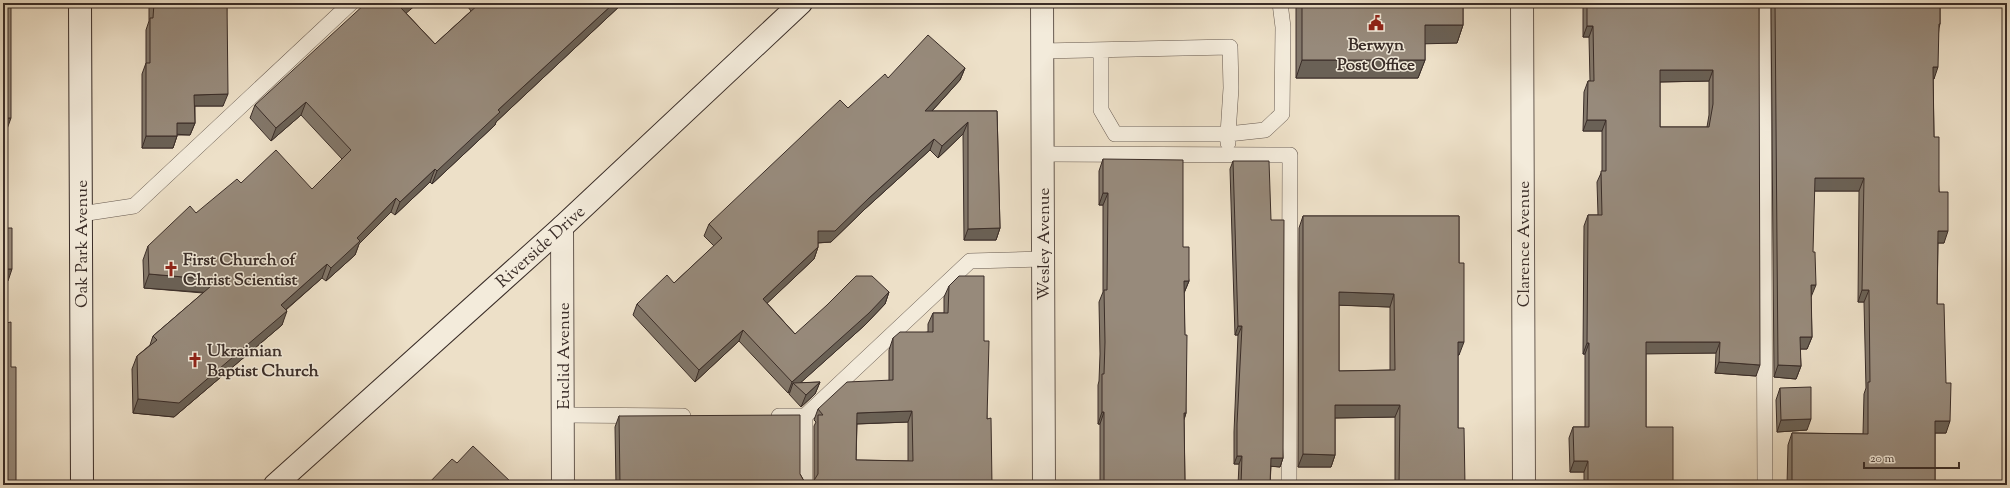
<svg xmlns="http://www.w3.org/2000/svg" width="2010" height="488" font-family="'Sorts Mill Goudy',serif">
  <rect width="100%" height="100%" fill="#ede0c8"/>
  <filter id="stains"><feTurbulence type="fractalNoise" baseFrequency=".005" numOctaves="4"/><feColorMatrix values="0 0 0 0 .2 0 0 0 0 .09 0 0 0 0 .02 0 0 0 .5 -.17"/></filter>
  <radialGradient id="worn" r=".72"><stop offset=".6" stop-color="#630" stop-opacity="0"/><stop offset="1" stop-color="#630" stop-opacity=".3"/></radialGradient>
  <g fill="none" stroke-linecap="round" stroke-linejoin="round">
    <defs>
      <g id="lane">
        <path d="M1763,3L1765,485"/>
        <path d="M1042,51L1230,47L1231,88L1228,134H1115L1101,110V50"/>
        <path d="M1228,143V134L1265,130L1282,114L1283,27L1280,3"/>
        <path d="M1042,154L1290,155L1289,485"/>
        <path d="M81,214L134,206L351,3"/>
        <path d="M563,415L683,416"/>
        <path d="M779,416H805L970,261L1043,259"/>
        <path d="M805,416V485"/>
      </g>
      <g id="street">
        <path d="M1042,3L1044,485"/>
        <path d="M1522,3L1524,485"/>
        <path d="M562,227L563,485"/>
      </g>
      <g id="secondary">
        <path d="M80,3L82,485"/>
        <path d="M275,485L562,227L801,3"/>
      </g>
    </defs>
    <!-- lane casing -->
    <use href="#lane" stroke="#675a50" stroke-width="16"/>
    <!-- street casing -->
    <use href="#street" stroke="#675a50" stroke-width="24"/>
    <!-- secondary casing -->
    <use href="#secondary" stroke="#3a2d28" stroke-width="24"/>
    <!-- lane -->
    <use href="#lane" stroke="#f3ebdb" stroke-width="15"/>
    <!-- street -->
    <use href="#street" stroke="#f3ebdb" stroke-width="22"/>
    <!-- secondary -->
    <use href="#secondary" stroke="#f3ebdb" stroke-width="22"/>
  </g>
  <!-- wall -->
  <g fill="#82776a" stroke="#3a2d28" fill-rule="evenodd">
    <path d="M149,3H227L223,106H195V123L190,135H177V136L173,148H142V74L146,63V30L149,21Z"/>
    <path d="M465,3H623L496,122L495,125L432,184L430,182L395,215L391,212L359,244L355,255L326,281L322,278L286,310L282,325L174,417L133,413L132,369L137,356L150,345L153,336L203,293L144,288L143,260L148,246L241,183L312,189L342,159L301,115L271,141L250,118L255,105L406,13L435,44L471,11Z"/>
    <path d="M1296,3H1463V25L1457,43H1425V60L1418,78H1296Z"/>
    <path d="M1583,3H1759L1756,376L1715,373L1716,353H1646V427L1673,485H1584V472H1570L1569,438L1573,427H1585V354H1583L1584,226L1588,215H1598L1597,182L1602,171V131H1583L1584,92L1588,81H1590L1589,37H1583ZM1709,81V115L1707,127H1660V82Z"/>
    <path d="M1771,3H1940V24L1939,28L1934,79H1933L1934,137L1944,243H1938L1937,304L1946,433H1935V485H1787L1788,445L1792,433L1863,434L1864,394L1866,388L1864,302H1858L1859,191H1814L1811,297L1812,337L1807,349H1800L1801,366L1796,379L1774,377Z"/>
    <path d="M965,68L960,80L932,111H997L1000,228L996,240H964L963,134L938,158L930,150L865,209L831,242L818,243V247L814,259L767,303L795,334L889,292L885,304L865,325L800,383L820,382L815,394L801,407L789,394L790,392L788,393L739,341L695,382L633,315L637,304L674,283L714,246L704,236L709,224L848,108L888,78Z"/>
    <path d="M1103,159L1183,247L1189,281L1184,293L1186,413L1184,420L1185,485H1100V424H1098V385L1099,381L1100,354L1099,302L1103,292V205H1099V171Z"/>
    <path d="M1233,161L1271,220L1283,458L1280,467L1271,466L1270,485H1238L1239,464H1234V432L1238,335H1235L1230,169Z"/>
    <path d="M1303,216H1459V355H1458V428L1465,485H1395V417L1335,418V455L1331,467H1298L1299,228ZM1339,305L1390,307V370L1339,371Z"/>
    <path d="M949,286L984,341L987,419L992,485H616L615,427L619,416L800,474L804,481L813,482L814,480V426L816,422L814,420L818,409L889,381V350L893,338L928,332V324L933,313H944V297ZM908,422V461L856,460L857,424Z"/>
    <path d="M1780,388L1807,430L1777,432L1776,400Z"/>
  </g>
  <!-- shaded-wall -->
  <g fill="#6a6156" stroke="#3a2d28">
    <path d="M407,3H418L396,22L401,8Z"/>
    <path d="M614,3H623L496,122L495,125L432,184L437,171L498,110Z"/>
    <path d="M1425,25H1463L1457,43L1418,44Z"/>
    <path d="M1587,26H1593L1589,37H1583Z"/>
    <path d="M1302,60H1425L1418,78H1296Z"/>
    <path d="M1933,67H1938L1934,79H1928Z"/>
    <path d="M965,68L960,80L921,123L925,111Z"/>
    <path d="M1660,70H1713L1709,81L1656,82Z"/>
    <path d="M228,94L223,106H190L194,95Z"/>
    <path d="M306,102L301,115L271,141L276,128Z"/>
    <path d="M6,118H11L7,129L3,130Z"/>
    <path d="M1587,120H1606L1602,131H1583Z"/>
    <path d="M968,122L963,134L938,158L942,146Z"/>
    <path d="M177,123H195L190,135L173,134Z"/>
    <path d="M146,136H177L173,148H142Z"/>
    <path d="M934,139L930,150L865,209L831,242L814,243L818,231L869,198Z"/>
    <path d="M435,169L430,182L395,215L400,202Z"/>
    <path d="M1815,178H1864L1859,191H1810Z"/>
    <path d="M1103,193H1108L1103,205H1099Z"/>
    <path d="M396,198L391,212L359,244L355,255L326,281L331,268L357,238Z"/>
    <path d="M1000,228L996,240H964L968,229Z"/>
    <path d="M1938,231H1948L1944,243H1933Z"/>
    <path d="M818,247L814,259L759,311L763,299Z"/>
    <path d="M327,264L322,278L276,318L281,305Z"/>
    <path d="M6,269H12L8,281H3Z"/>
    <path d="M149,274L218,280L213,293L144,288Z"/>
    <path d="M1184,281H1189L1184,293H1179Z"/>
    <path d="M1811,285H1816L1811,297Z"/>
    <path d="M1862,290H1869L1864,302H1858Z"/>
    <path d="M889,292L885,304L865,325L797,386L793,383L790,392L788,393L792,382Z"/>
    <path d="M1339,292L1394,294L1390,307L1334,305Z"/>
    <path d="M287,311L282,325L174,417L133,413L138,399Z"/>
    <path d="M1238,326H1242L1238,335H1235Z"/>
    <path d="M743,330L739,341L695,382L699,370Z"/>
    <path d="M1800,337H1812L1807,349H1796Z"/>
    <path d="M1458,342H1464L1459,355H1453Z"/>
    <path d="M1646,342H1720L1716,353L1642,354Z"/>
    <path d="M1587,343H1589L1585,354H1583Z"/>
    <path d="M1719,362L1760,365L1756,376L1715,373Z"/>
    <path d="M1778,365L1801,366L1796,379L1774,377Z"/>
    <path d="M820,382L815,394L801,407L806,395Z"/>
    <path d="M1335,405H1400L1395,417L1331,418Z"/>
    <path d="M912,411L908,422L853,424L857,413Z"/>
    <path d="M1102,412H1104L1100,424H1098Z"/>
    <path d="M1184,413H1186L1182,425Z"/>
    <path d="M1811,419L1807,430L1777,432L1781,420Z"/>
    <path d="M1935,421H1950L1946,433H1930Z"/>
    <path d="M1303,454L1335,455L1331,467H1298Z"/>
    <path d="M1237,456H1242L1239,464H1234Z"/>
    <path d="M1271,458H1283L1280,467L1268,466Z"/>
    <path d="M1574,461H1588L1584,472H1570Z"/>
  </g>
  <!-- building -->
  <g fill="#978a7b" stroke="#3a2d28" fill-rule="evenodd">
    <path d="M3,3H11V118H6L7,228H12V269H6V323L11,322V367H16V485H3Z"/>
    <path d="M154,3H227L228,94L194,95L195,123H177V136H146V63H150V18H153Z"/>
    <path d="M366,3H407L401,8L435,44L480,3H614L498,110L500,112L437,171L435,169L400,202L396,198L357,238L360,241L331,268L327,264L281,305L287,311L179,403L138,399L137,356L157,340L153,336L218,280L149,274L148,246L190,206L196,213L237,179L241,183L276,150L312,189L351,150L306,102L276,128L255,105Z"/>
    <path d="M1302,3H1463V25H1425V60H1302Z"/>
    <path d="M1587,3H1759L1760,365L1719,362L1720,342H1646V427H1673V485H1588V461H1574L1573,427H1589V343H1587L1588,215H1602L1601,171H1606V120H1587L1588,81H1594L1593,26H1587ZM1660,70H1713V104L1709,127H1660Z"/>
    <path d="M1775,3H1940V24H1939L1938,67H1933L1934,137H1939V192H1948V231H1938L1937,304H1944L1946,383H1951L1950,421H1935V485H1792V433L1868,434V382H1870L1869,290H1862L1864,178H1815L1813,252H1815L1816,285H1811L1812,337H1800L1801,366L1778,365Z"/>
    <path d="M928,35L965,68L925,111H997L1000,228L968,229V122L942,146L934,139L869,198L835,231H818V247L763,299L795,334L827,305L856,276H872L889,292L869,313L792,382L743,330L699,370L637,304L667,275L674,283L722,238L709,224L840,100L848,108L885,74L888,78Z"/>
    <path d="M1103,159L1183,160V247H1189V281H1184L1185,335H1187L1186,413H1184L1185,485H1104V412H1102V374H1104L1105,342L1104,290H1107L1108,193H1103Z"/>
    <path d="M1233,161H1269L1271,220H1284L1283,458H1271L1270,485H1241L1242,456H1237V424L1242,326H1238Z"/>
    <path d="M1303,216H1459V263H1464V342H1458V428H1464L1465,485H1399L1400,405H1335V455L1303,454ZM1339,292L1394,294L1395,370L1339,371Z"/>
    <path d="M959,276H984V341H989L987,419L991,418L992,485H620L619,416L800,415V474L804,481L813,482L818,474V415H823L818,409L847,382L893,380V338L900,332H933V313H948L949,286ZM912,411L913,461L856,460L857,413Z"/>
    <path d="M820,382L806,395L793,383Z"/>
    <path d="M1811,387V419L1781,420L1780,388Z"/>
    <path d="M473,446L512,483L510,485H427L452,459L457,463Z"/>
  </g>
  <!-- icons -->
  <defs>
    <symbol id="civic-bare" viewBox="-9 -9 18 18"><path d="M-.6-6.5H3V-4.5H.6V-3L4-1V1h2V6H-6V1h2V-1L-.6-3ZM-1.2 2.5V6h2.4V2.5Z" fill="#8f2418" stroke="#f3ebdb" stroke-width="2.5" paint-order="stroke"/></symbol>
    <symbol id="church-bare" viewBox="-9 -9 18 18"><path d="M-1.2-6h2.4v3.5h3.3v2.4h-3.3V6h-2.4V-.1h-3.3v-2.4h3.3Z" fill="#8f2418" stroke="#f3ebdb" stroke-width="2.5" paint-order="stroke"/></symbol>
  </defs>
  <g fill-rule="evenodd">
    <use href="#civic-bare" x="1365" y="12" width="22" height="22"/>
    <use href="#church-bare" x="160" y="258" width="22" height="22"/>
    <use href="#church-bare" x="184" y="349" width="22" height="22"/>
  </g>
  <g text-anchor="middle" stroke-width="3" stroke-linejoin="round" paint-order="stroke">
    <!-- poi labels -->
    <g font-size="17" font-weight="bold" fill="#3a2d28" stroke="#f3ebdb" text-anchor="start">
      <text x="1376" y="50" text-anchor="middle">Berwyn<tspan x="1376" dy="20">Post Office</tspan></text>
      <text x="183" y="265">First Church of<tspan x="183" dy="20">Christ Scientist</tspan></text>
      <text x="207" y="356">Ukrainian<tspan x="207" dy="20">Baptist Church</tspan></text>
    </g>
    <!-- street labels -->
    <g font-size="17" fill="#3a2d28" stroke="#f3ebdb">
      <text transform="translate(81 244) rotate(-90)" y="6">Oak Park Avenue</text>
      <text transform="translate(1043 244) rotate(-90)" y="6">Wesley Avenue</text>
      <text transform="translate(1523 244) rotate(-90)" y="6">Clarence Avenue</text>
      <text transform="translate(540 246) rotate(-42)" y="6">Riverside Drive</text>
      <text transform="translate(563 356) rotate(-90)" y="6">Euclid Avenue</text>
    </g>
  </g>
  <!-- margin -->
  <rect width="2010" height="488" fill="none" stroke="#ede0c8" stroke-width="16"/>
  <rect x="4" y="4" width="2002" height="480" fill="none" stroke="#3a2d28" stroke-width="2"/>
  <rect x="8" y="8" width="1994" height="472" fill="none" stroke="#3a2d28"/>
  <!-- scale -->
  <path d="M1864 462v6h95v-6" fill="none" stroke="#3a2d28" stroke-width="2"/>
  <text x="1870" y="462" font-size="12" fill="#3a2d28" stroke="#f3ebdb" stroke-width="3" paint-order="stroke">20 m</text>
  <rect width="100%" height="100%" filter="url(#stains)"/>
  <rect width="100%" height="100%" fill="url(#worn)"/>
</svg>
